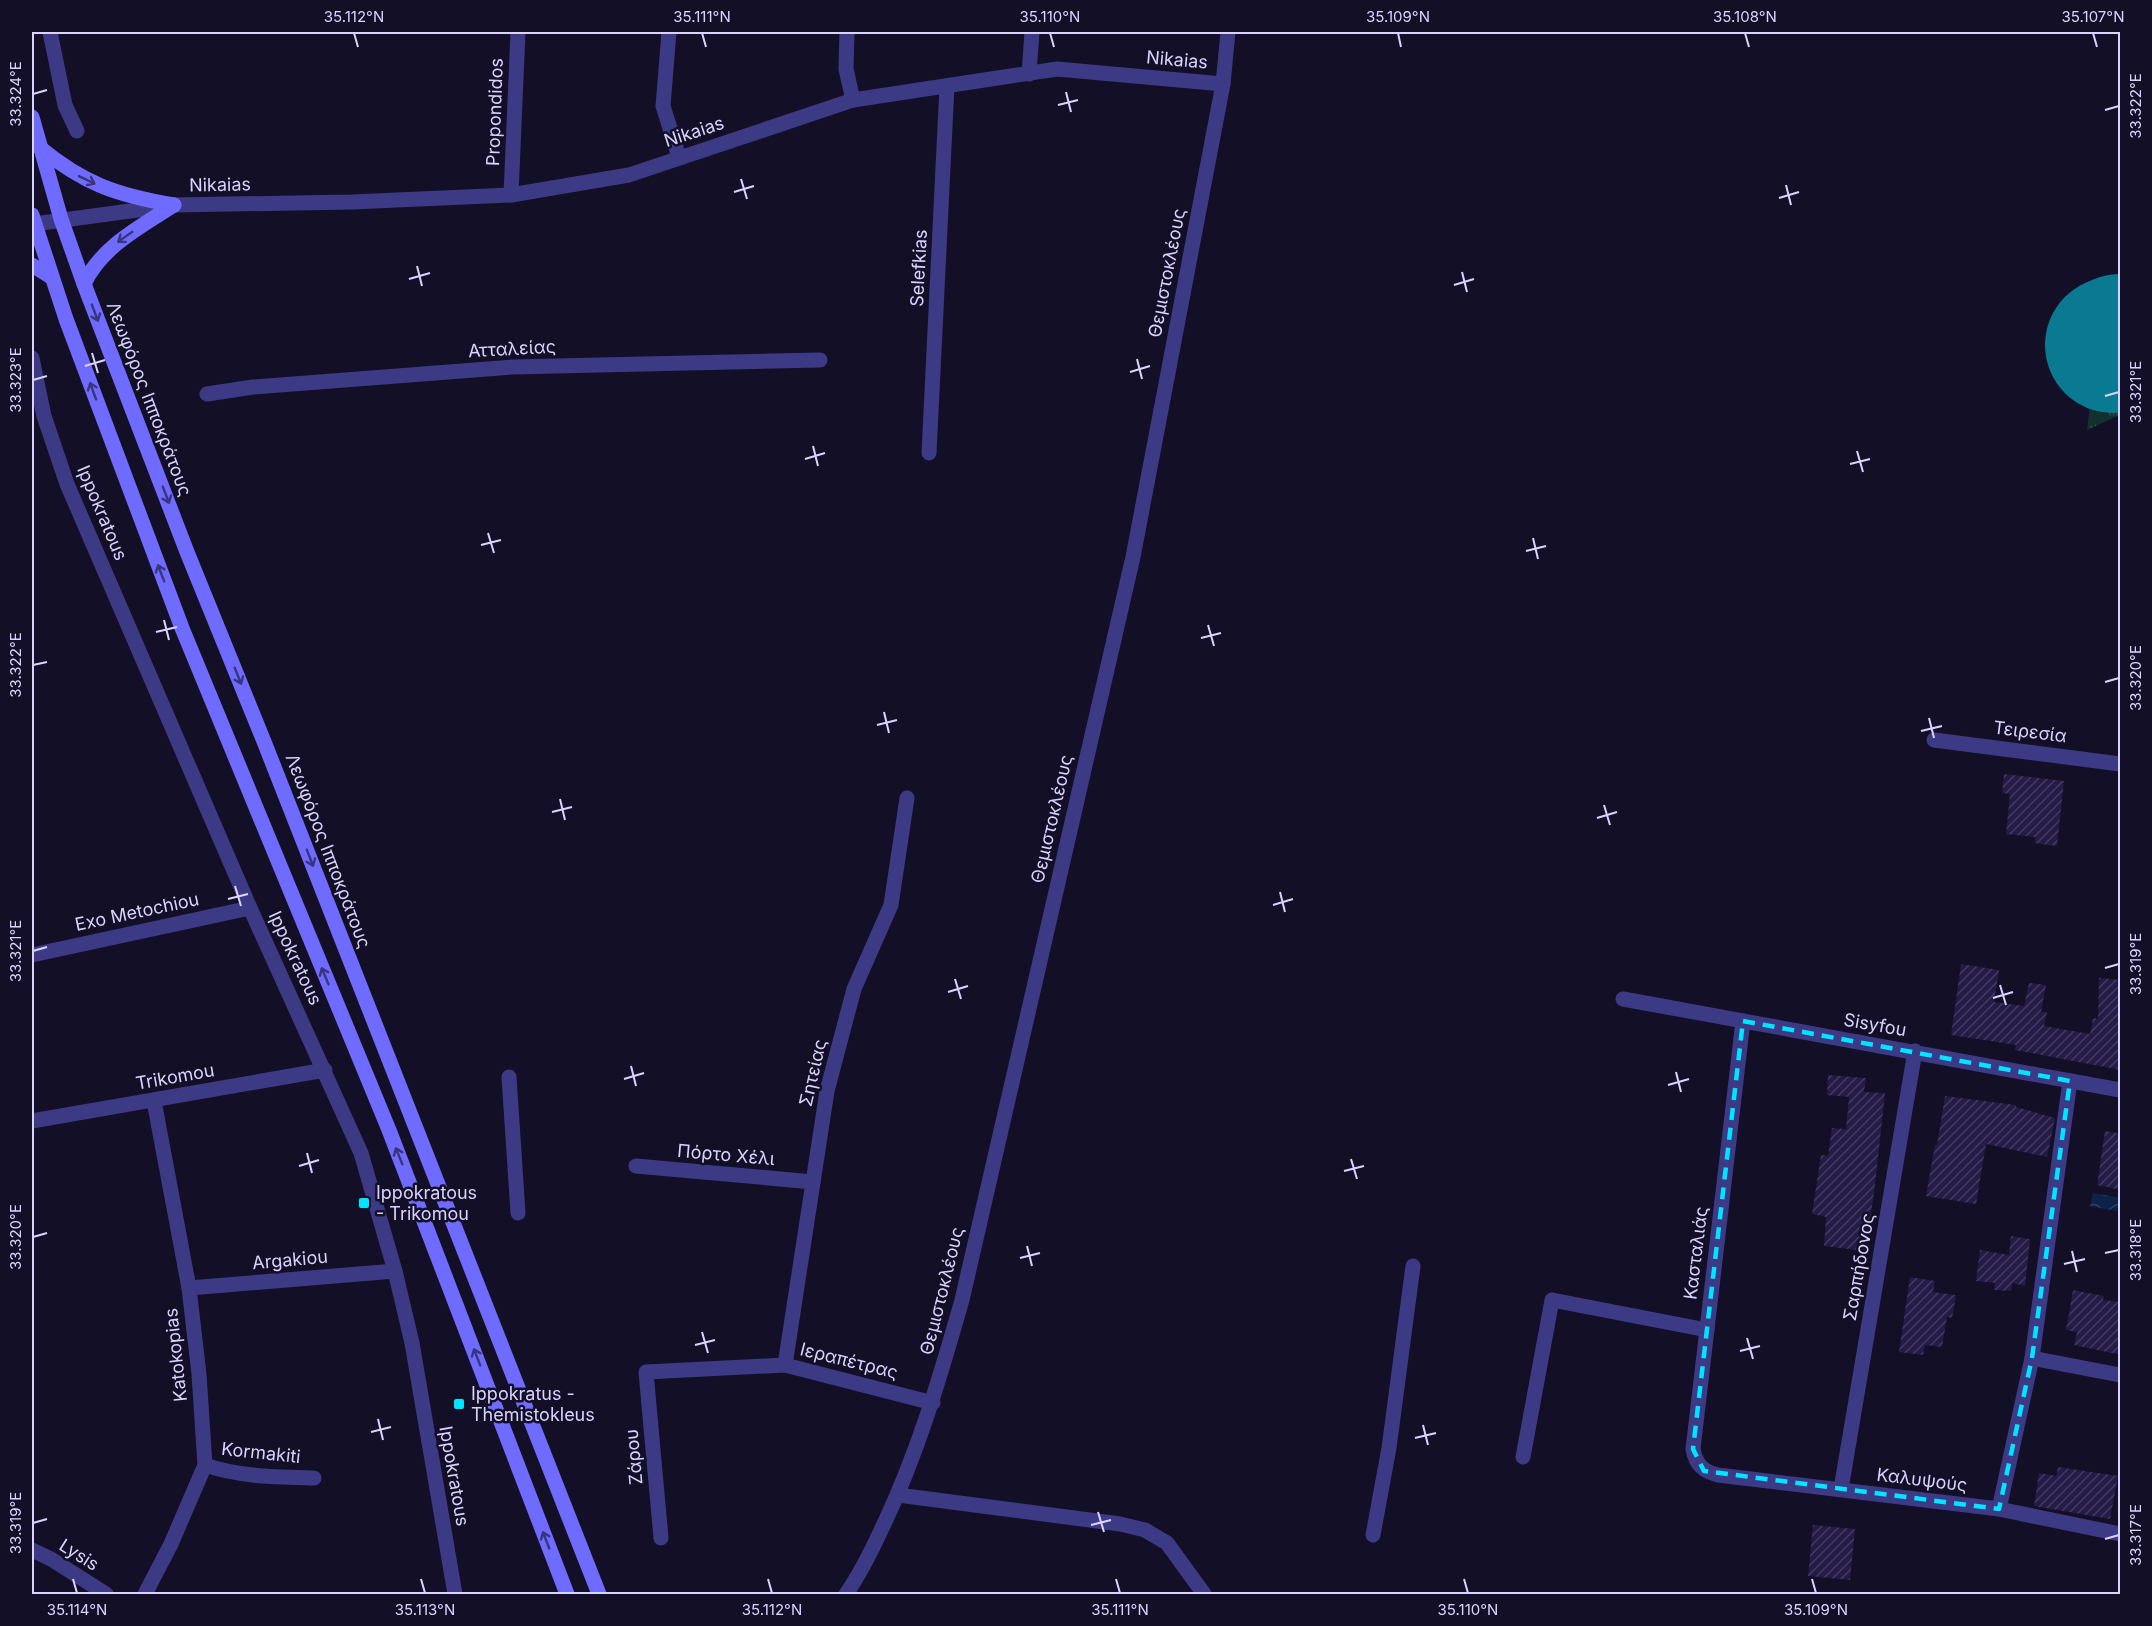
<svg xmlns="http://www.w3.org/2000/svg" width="2152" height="1626" font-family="Inter,sans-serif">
  <defs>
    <pattern id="grass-tufts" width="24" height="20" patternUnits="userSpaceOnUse" patternTransform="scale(1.5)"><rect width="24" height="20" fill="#12302f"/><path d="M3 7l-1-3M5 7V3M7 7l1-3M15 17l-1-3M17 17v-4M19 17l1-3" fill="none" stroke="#344d4e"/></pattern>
    <pattern id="water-waves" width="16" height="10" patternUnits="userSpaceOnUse" patternTransform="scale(1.5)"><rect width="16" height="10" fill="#0c2248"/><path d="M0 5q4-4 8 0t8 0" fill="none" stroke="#2f4163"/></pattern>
    <pattern id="building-hatch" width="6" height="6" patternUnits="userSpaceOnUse" patternTransform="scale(1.5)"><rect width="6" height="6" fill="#241b47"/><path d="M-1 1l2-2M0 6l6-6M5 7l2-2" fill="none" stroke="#433b63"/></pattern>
  </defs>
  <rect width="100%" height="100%" fill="#130f26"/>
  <!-- grass -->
  <path fill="url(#grass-tufts)" d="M2120,377V415L2087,430L2092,389Z"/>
  <!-- water -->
  <path fill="url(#water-waves)" d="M2093,1193L2120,1198L2117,1211L2090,1206Z"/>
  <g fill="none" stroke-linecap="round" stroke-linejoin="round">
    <!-- runway -->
    <path stroke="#0a7a92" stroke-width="136" d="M2113,345L2120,342"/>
  </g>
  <!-- building -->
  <g fill="url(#building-hatch)">
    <path d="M2004,774L2064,781L2057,846L2035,843V837L2006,834L2010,794L2002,793Z"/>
    <path d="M1961,964L1999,970L1994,1002L2024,1006L2029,983L2046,985L2041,1012H2047L2044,1026L2090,1034L2093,1018L2098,1019L2099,978L2121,980V1070L2015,1050L2016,1045L1951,1035Z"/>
    <path d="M1828,1075L1866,1078L1864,1092L1885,1093L1875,1185L1866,1251L1824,1246L1826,1217L1812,1214L1821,1155L1828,1156L1832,1128L1846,1129L1849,1097L1827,1095Z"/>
    <path d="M1945,1096L2016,1105V1107L2055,1118L2047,1157L1986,1144L1976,1204L1926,1196L1935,1145H1937Z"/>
    <path d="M2105,1131L2121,1134V1190L2097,1185Z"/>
    <path d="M2011,1236L2030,1239L2025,1286L2012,1283L2011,1291L1994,1290L1995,1283L1976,1281L1980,1250L2009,1255Z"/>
    <path d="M1910,1277L1935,1281L1933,1292L1956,1295L1952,1318L1947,1317L1942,1347L1925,1345L1923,1355L1899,1352Z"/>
    <path d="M2073,1290L2104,1296L2103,1300L2121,1302V1355L2074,1345L2077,1332L2066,1330Z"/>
    <path d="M2058,1467L2118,1476L2110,1519L2034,1506L2039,1473L2056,1476Z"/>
    <path d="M1813,1525L1855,1529L1850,1580L1808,1576Z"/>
  </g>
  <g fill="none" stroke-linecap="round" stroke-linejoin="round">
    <!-- minor -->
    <g stroke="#3d3a85" stroke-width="15">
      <path d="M50,32L65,105L77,131"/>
      <path d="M669,32L663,106L679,157"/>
      <path d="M847,32L846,69L853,100"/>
      <path d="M1029,74L1032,32"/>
      <path d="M511,195L518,32"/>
      <path d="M34,224L174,205L352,202L511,195L629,175L853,100L1057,69L1223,84"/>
      <path d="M32,358L44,416L67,484L250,908L361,1153L395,1271L412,1343L455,1594"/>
      <path d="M207,394L253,387L512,367L820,360"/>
      <path d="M929,453L947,86"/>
      <path d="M1934,740L2120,764"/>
      <path d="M32,955L250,908"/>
      <path d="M1623,999L2120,1090"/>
      <path d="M1743,1021L1693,1449C1696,1465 1703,1471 1718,1475L1999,1509L2120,1534"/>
      <path d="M509,1077L518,1213"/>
      <path d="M32,1121L325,1070"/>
      <path d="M636,1166L813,1182"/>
      <path d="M189,1288L395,1271"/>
      <path d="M2032,1358L2120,1375"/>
      <path d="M785,1365L827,1091L854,989L891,905L907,798"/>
      <path d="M1523,1457L1552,1300L1707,1330"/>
      <path d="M205,1465C240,1477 277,1477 314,1478"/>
      <path d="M1841,1489L1915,1051"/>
      <path d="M898,1495L1120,1524L1145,1530L1167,1543L1204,1594"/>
      <path d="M1999,1509L2032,1358L2070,1081"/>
      <path d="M1373,1535L1389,1448L1413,1266"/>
      <path d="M661,1538L646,1372L785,1365L933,1403"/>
      <path d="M32,1550L51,1559L106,1594"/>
      <path d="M145,1594L171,1544L205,1465L199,1374L189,1288L154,1101"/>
      <path d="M846,1594C861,1573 872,1550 883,1526C918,1453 940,1377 962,1300L1133,557L1223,84L1228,32"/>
    </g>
    <!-- secondary -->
    <g stroke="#6f6bff" stroke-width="15">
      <path d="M32,117L61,219L84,284L187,552L265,744L599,1594"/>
      <path d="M39,147C84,184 116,195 174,205"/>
      <path d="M32,215L66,319L182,628L389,1130L567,1594"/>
      <path d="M32,265L51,277"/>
      <path d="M84,284C101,247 140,227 174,205"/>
    </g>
  </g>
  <!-- one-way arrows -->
  <defs><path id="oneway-shaft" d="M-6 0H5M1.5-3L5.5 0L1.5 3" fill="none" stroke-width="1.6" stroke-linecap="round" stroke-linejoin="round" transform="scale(1.5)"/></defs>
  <g stroke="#38347d">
    <use href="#oneway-shaft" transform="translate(87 180) rotate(26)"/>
    <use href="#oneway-shaft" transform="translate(125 237) rotate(145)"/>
    <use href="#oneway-shaft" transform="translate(95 313) rotate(69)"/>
    <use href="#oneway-shaft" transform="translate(93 391) rotate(-110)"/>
    <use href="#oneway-shaft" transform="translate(166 495) rotate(69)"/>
    <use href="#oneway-shaft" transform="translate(161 573) rotate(-111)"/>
    <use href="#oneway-shaft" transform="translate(238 676) rotate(68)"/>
    <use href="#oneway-shaft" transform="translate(310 858) rotate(69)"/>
    <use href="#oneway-shaft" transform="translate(325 976) rotate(-113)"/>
    <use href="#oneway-shaft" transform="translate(399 1156) rotate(-112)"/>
    <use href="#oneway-shaft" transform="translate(477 1357) rotate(-111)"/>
    <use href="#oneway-shaft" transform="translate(546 1540) rotate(-111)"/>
  </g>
  <!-- marked area -->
  <path fill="none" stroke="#00e5ff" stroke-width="4.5" stroke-dasharray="12 8" stroke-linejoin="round" d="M1743,1021L2070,1081L2032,1358L1999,1509L1704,1471L1693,1449Z"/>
  <!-- ticks -->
  <path fill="none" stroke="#d9d4ff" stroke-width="2" d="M354,33L358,47M702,33L706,47M1050,33L1054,47M1398,33L1401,47M1745,33L1749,47M2093,33L2097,47M1066,92L1071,112M33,94L47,90M1058,105L1078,100M2105,110L2119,106M741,179L747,199M1786,185L1791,205M734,192L754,186M1779,198L1799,192M417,266L422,286M1462,272L1467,292M409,279L430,273M1454,285L1474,279M92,353L98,373M1137,359L1142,379M85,366L105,360M1130,372L1150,366M33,380L47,376M2105,396L2119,392M813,446L818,466M1857,451L1863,472M805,459L825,453M1850,464L1870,459M488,533L494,553M1533,538L1538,559M481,545L501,540M1526,551L1546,546M164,620L169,640M1208,625L1214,646M156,632L177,627M1201,638L1221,633M33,665L47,662M2105,682L2119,678M884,712L889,733M1929,718L1934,738M877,725L897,720M1921,731L1942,726M560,799L565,820M1604,805L1610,825M552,812L572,807M1597,818L1617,812M235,886L241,906M1280,892L1285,912M228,899L248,894M1273,905L1293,899M33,951L47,947M2105,968L2119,964M955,979L961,999M2000,985L2006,1005M948,992L968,986M1993,998L2013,992M631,1066L636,1086M1676,1072L1681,1092M624,1079L644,1073M1668,1085L1689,1079M307,1153L312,1173M1351,1159L1357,1179M299,1166L319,1160M1344,1171L1364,1166M33,1237L47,1233M1027,1246L1032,1266M2072,1251L2077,1272M2105,1253L2119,1250M1020,1258L1040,1253M2064,1264L2085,1259M702,1332L708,1353M1747,1338L1753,1359M695,1345L715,1340M1740,1351L1760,1346M378,1419L383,1440M1423,1425L1428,1445M371,1432L391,1427M1415,1438L1436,1433M1098,1512L1104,1532M33,1523L47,1519M1091,1525L1111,1520M2105,1539L2119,1535M73,1579L77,1593M421,1579L425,1593M768,1579L772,1593M1116,1579L1120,1593M1464,1579L1468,1593M1812,1579L1816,1593"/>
  <!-- markers -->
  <g fill="#00e5ff" stroke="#130f26" stroke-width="2">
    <rect x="358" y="1197" width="12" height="12" rx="3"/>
    <rect x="453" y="1398" width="12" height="12" rx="3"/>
  </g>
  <g text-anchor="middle" stroke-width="5" stroke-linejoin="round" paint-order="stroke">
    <!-- street labels -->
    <g font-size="18" fill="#d9d4ff" stroke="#130f26">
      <text transform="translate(1177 60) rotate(5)" y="6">Nikaias</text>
      <text transform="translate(495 112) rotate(-88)" y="6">Propondidos</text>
      <text transform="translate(694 132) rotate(-18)" y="6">Nikaias</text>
      <text transform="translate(220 185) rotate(-1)" y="6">Nikaias</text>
      <text transform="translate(919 268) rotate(-87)" y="6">Selefkias</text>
      <text transform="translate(1167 273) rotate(-79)" y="6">Θεμιστοκλέους</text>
      <text transform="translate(512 349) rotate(-3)" y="6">Ατταλείας</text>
      <text transform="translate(149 399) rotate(69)" y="6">Λεωφόρος Ιπποκράτους</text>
      <text transform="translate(102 513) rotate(67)" y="6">Ippokratous</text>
      <text transform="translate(2030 732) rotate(7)" y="6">Τειρεσία</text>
      <text transform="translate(1052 819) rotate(-77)" y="6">Θεμιστοκλέους</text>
      <text transform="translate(328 851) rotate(69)" y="6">Λεωφόρος Ιπποκράτους</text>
      <text transform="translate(137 912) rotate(-12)" y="6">Exo Metochiou</text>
      <text transform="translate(295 958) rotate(65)" y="6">Ippokratous</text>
      <text transform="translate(1875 1025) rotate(10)" y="6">Sisyfou</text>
      <text transform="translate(813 1073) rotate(-77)" y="6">Σητείας</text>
      <text transform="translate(175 1077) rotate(-10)" y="6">Trikomou</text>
      <text transform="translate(726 1155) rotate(5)" y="6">Πόρτο Χέλι</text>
      <text transform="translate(1696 1253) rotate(-83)" y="6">Κασταλιάς</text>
      <text transform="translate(290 1260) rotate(-5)" y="6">Argakiou</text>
      <text transform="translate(1859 1267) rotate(-80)" y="6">Σαρπήδονος</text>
      <text transform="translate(942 1291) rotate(-76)" y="6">Θεμιστοκλέους</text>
      <text transform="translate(176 1355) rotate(-96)" y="6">Katokopias</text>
      <text transform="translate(849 1361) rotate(14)" y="6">Ιεραπέτρας</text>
      <text transform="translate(261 1453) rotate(6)" y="6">Kormakiti</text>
      <text transform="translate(634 1457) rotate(-95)" y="6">Ζάρου</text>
      <text transform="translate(454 1476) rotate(80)" y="6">Ippokratous</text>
      <text transform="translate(1922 1480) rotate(7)" y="6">Καλυψούς</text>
      <text transform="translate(79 1555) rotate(32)" y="6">Lysis</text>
    </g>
    <!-- poi labels -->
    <g font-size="18" fill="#d9d4ff" stroke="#130f26" text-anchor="start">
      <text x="376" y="1199">Ippokratous<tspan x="376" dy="21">- Trikomou</tspan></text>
      <text x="471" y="1400">Ippokratus -<tspan x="471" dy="21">Themistokleus</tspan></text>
    </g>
  </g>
  <!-- border -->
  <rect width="2152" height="1626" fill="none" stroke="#130f26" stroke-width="66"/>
  <rect x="33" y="33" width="2086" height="1560" fill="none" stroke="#d9d4ff" stroke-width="2"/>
  <g font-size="15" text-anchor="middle" fill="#d9d4ff">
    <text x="354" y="22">35.112°N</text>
    <text x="702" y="22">35.111°N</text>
    <text x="1050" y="22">35.110°N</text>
    <text x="1398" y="22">35.109°N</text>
    <text x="1745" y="22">35.108°N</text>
    <text x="2093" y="22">35.107°N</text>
    <text transform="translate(16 94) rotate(-90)" y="5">33.324°E</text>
    <text transform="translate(2136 106) rotate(-90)" y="5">33.322°E</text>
    <text transform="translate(16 380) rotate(-90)" y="5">33.323°E</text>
    <text transform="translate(2136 392) rotate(-90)" y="5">33.321°E</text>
    <text transform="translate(16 665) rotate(-90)" y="5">33.322°E</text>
    <text transform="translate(2136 678) rotate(-90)" y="5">33.320°E</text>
    <text transform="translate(16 951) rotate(-90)" y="5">33.321°E</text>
    <text transform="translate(2136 964) rotate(-90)" y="5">33.319°E</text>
    <text transform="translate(16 1237) rotate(-90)" y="5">33.320°E</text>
    <text transform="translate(2136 1250) rotate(-90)" y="5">33.318°E</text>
    <text transform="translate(16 1523) rotate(-90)" y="5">33.319°E</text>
    <text transform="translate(2136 1535) rotate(-90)" y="5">33.317°E</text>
    <text x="77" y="1615">35.114°N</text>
    <text x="425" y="1615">35.113°N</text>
    <text x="772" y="1615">35.112°N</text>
    <text x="1120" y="1615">35.111°N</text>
    <text x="1468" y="1615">35.110°N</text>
    <text x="1816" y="1615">35.109°N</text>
  </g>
</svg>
